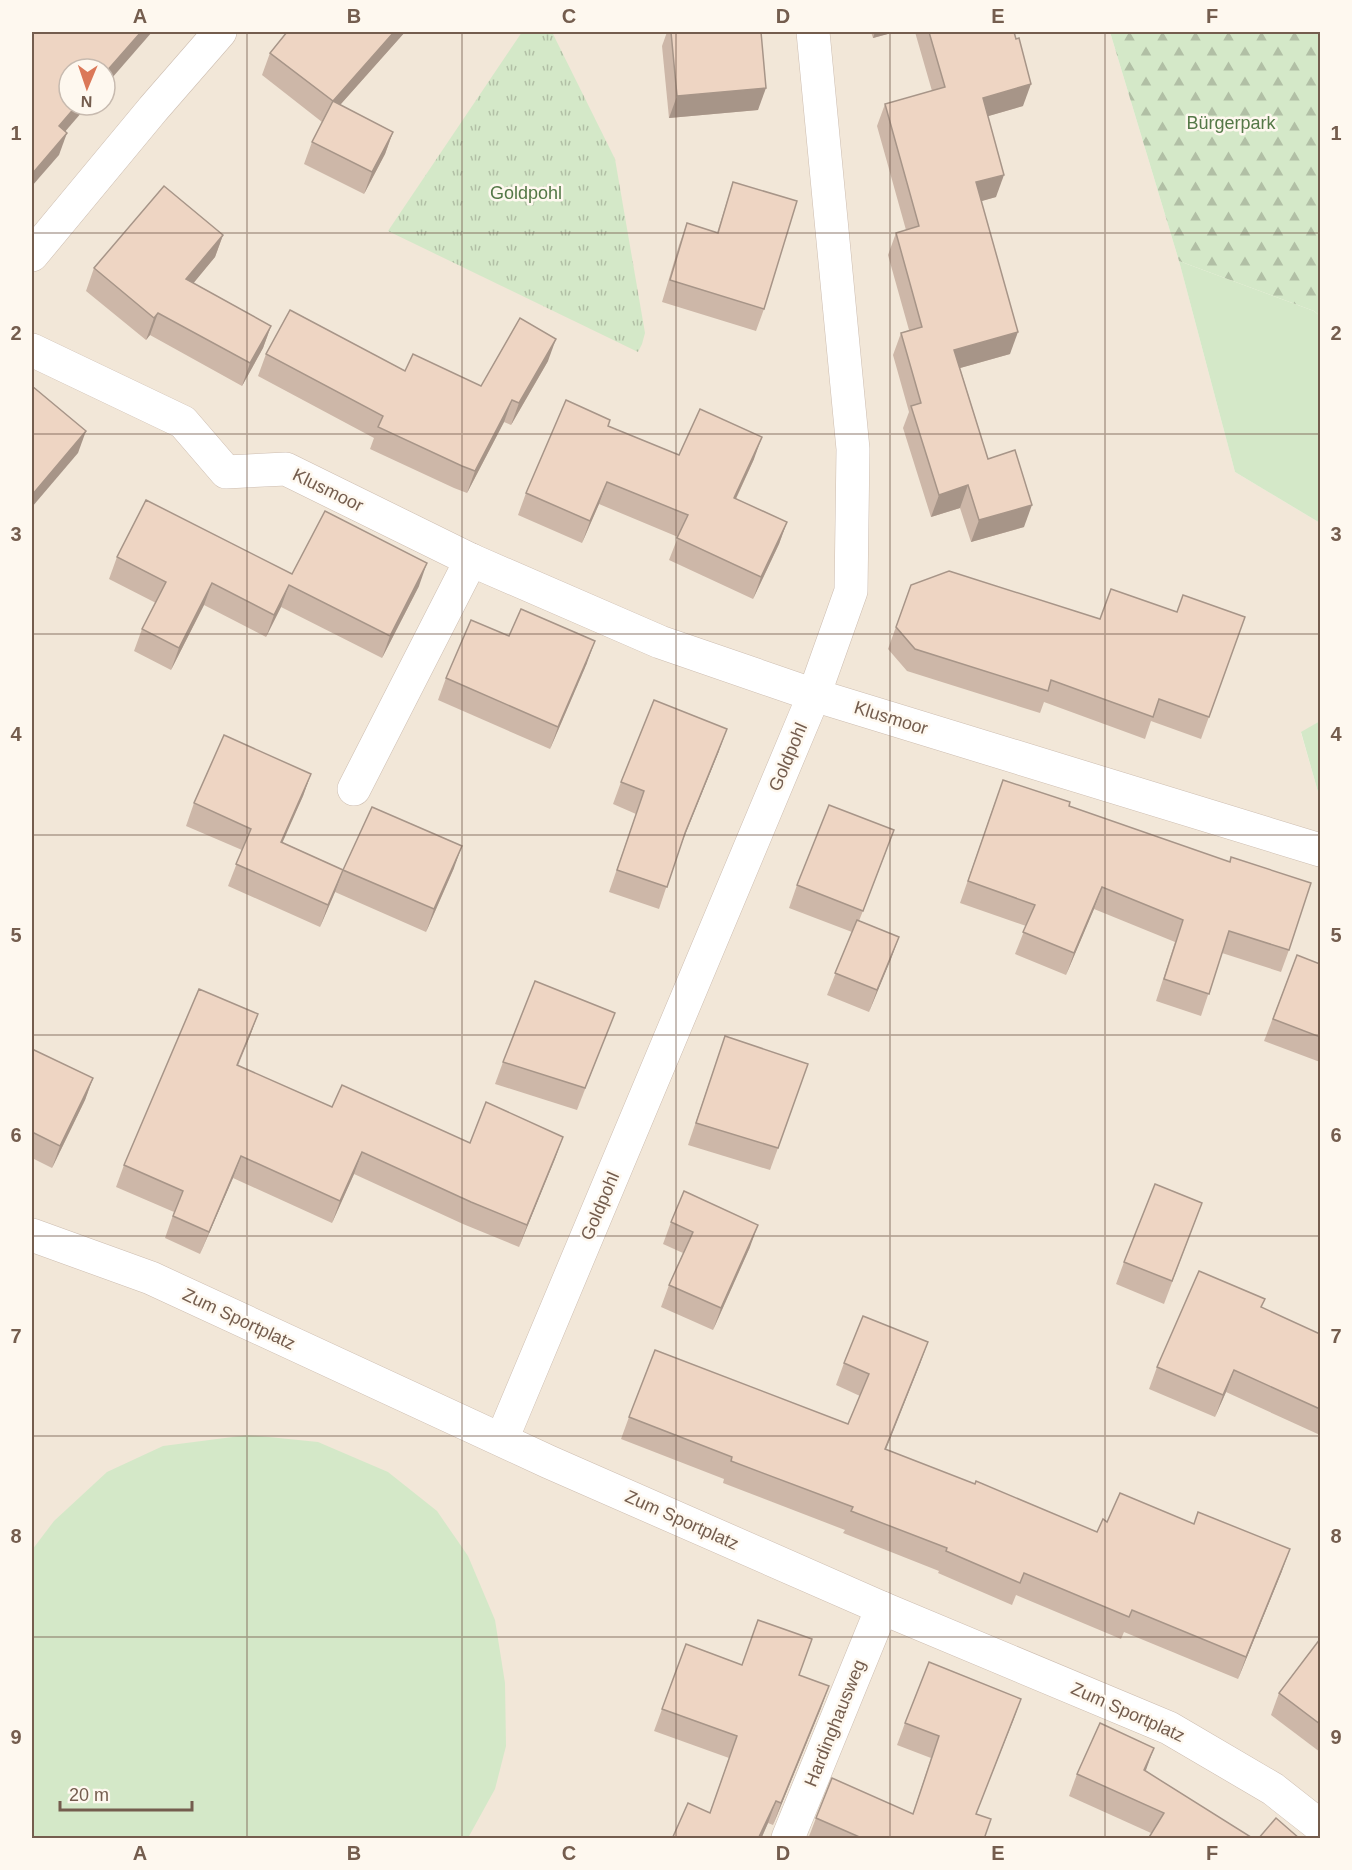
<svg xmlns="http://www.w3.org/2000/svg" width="1352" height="1870" font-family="Helvetica,sans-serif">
  <defs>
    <pattern id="forest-firs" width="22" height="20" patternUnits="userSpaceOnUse" patternTransform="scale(1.5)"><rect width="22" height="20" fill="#d4e8c8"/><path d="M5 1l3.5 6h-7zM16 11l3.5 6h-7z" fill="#b1bfa5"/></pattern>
    <pattern id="park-tufts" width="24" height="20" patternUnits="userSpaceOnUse" patternTransform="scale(1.5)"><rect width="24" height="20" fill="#d4e8c8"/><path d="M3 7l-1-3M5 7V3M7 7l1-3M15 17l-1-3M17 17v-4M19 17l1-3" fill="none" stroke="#b1bfa5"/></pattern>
  </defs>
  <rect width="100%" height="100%" fill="#fbf4e9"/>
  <!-- residential -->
  <path fill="#f2e7d8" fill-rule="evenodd" d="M32,32H1110L1179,261L1235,472L1320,523V721L1301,733L1320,799V1838H32ZM69,69H105V105H69Z"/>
  <!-- grass -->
  <g fill="#d4e8c8">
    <path d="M1179,261L1314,311L1320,316V523L1235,472Z"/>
    <path d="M1320,721V799L1301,732Z"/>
    <path d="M248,1435L318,1442L388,1472L437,1511L468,1556L495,1620L505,1683L506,1746L495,1789L468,1838H32V1550L54,1521L107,1472L163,1446Z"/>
  </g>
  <!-- forest -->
  <path fill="url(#forest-firs)" d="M1110,32H1320V316L1314,311L1179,261Z"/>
  <!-- park -->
  <path fill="url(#park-tufts)" d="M522,32H552L615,159L645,333L642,344L638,352L388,231Z"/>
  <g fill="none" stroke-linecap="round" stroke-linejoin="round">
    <defs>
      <g id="minor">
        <path d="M32,255L153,109L220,32"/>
        <path d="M32,350L183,422L226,472L286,469L471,560L660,642L814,695L1320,850"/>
        <path d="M354,789L471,560"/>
        <path d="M32,1235L151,1278L549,1462L882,1608L1169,1728L1273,1789L1320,1826"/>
        <path d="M502,1439L814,695L851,591L853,449L813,32"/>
        <path d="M788,1838L882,1608"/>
      </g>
    </defs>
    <!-- minor casing -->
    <use href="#minor" stroke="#cdbdb0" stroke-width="34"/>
    <!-- minor -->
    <use href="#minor" stroke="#fff" stroke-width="33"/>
  </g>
  <!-- wall -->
  <g fill="#cdb7a8">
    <path d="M405,32L340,105L393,132L385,154L364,194L304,164L312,142L322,122L262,75L270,53Z"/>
    <path d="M667,32H761L758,110L669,118L662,46Z"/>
    <path d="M871,32H895L873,38Z"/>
    <path d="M915,32H1014L1023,106L988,116L996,197L981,201L1010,354L960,368L988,459L1024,527L971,542L960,508L931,517L903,428L909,412L893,355L901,333L909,330L888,255L896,233L906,230L877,126L885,104L932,91Z"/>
    <path d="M733,182L764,309L756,331L662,302L679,245L687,223L717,233Z"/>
    <path d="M223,235L215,257L193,283L271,326L263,348L242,386L150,335L146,340L86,291L94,268Z"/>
    <path d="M266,354L405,371L481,386L548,361L511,425L504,422L467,493L454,488L370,449L374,438L258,376Z"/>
    <path d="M608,426L679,455L754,459L736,499L787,522L779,544L753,599L669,560L678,537L599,504L582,543L518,515L526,493Z"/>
    <path d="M117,557L292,574L419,586L382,658L281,607L266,637L204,605L171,670L134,651L142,629L156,603L109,579Z"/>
    <path d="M911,585L1100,619L1177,612L1245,617L1201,739L1151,721L1145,739L1044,702L1040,713L907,671L888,649Z"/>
    <path d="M509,636L587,663L550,749L438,700L446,678Z"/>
    <path d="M719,751L680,846L659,909L609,892L636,814L613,804L621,782Z"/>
    <path d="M311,774L303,796L282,842L343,870L454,868L426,932L335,892L320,927L228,886L242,850L186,826L194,803Z"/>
    <path d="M995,802L1069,806L1289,950L1281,972L1222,953L1201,1016L1156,1001L1175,942L1094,909L1066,975L1015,954L1026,926L960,903Z"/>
    <path d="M886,852L859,921L899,937L869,1012L827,995L852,932L789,908L797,885Z"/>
    <path d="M1297,955L1320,964V1062L1264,1041Z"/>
    <path d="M258,1014L250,1036L238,1066L332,1107L470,1143L563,1137L519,1247L463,1224L354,1174L332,1223L233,1178L200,1254L165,1238L174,1212L116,1187L124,1165Z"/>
    <path d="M606,1035L577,1110L495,1084L503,1062Z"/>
    <path d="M725,1036L778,1148L770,1170L688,1145Z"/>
    <path d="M32,1049L93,1078L85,1100L52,1168L32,1158Z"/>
    <path d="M1202,1203L1164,1304L1116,1284L1124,1262Z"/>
    <path d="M671,1222L750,1247L713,1330L661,1307L669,1285L683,1253L663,1244Z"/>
    <path d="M1261,1308L1320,1334V1435L1226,1392L1215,1417L1149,1389L1157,1367Z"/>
    <path d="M928,1342L885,1450L1097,1532L1107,1522L1282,1571L1238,1679L1124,1632L1121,1639L1016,1595L1012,1605L938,1573L939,1571L843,1533L845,1530L723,1483L724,1479L621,1439L629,1417L848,1424L860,1396L836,1385L844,1363Z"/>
    <path d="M1320,1639V1752L1271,1715L1279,1693Z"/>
    <path d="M686,1644L742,1665L799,1676L821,1708L773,1825L768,1823L761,1839H672L710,1813L729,1758L654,1731Z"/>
    <path d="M1021,1699L976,1814L984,1839H808L816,1818L913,1813L931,1758L897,1745L905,1723Z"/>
    <path d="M1145,1771L1254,1839L1151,1833L1069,1796L1077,1774Z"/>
  </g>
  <!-- shaded-wall -->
  <g fill="#a79588">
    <path d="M141,32H152L105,86V73Z"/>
    <path d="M394,32H405L324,123L333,101Z"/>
    <path d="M875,32H895L873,38Z"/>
    <path d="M1031,84L1023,106L975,120L983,98Z"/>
    <path d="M766,88L758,110L669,118L677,96Z"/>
    <path d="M77,105H88L51,148L59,126Z"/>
    <path d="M393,132L385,154L364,194L372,172Z"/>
    <path d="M67,133L59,155L32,186V174Z"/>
    <path d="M1004,175L996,197L968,205L976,182Z"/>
    <path d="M223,235L215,257L178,302L186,279Z"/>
    <path d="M158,313L150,335L146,340L154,318Z"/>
    <path d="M271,326L263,348L242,386L250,363Z"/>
    <path d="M1018,332L1010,354L946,372L954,350Z"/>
    <path d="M556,339L548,361L511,425L519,403Z"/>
    <path d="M512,400L504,422L467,493L475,471Z"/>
    <path d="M86,431L78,453L32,507V495Z"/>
    <path d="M762,437L754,459L726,520L734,498Z"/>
    <path d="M607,482L599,504L582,543L590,521Z"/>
    <path d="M968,485L960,508L931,517L939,495Z"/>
    <path d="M1032,505L1024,527L971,542L979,520Z"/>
    <path d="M787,522L779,544L753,599L761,577Z"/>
    <path d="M427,563L419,586L382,658L390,636Z"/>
    <path d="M212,583L204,605L171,670L179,648Z"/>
    <path d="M289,585L281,607L266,637L274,615Z"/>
    <path d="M595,641L587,663L550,749L558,727Z"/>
    <path d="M727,729L719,751L677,855L685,833Z"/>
    <path d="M311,774L303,796L273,864L281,842Z"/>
    <path d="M462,846L454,868L426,932L434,909Z"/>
    <path d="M343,870L335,892L320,927L328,905Z"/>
    <path d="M1102,887L1094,909L1066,975L1074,953Z"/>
    <path d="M899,937L891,959L869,1012L877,990Z"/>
    <path d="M258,1014L250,1036L228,1087L237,1065Z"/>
    <path d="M93,1078L85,1100L52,1168L60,1146Z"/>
    <path d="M563,1137L555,1159L519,1247L527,1225Z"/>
    <path d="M362,1152L354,1174L332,1223L340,1201Z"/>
    <path d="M241,1156L233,1178L200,1254L209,1232Z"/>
    <path d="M758,1225L750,1247L713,1330L721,1308Z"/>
    <path d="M928,1342L920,1364L877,1472L885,1449Z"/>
    <path d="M1234,1370L1226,1392L1215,1417L1223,1395Z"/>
    <path d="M1290,1549L1282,1571L1238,1679L1246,1657Z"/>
    <path d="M829,1686L821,1708L773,1825L781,1803Z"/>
    <path d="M1021,1699L1013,1721L967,1836L976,1814Z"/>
    <path d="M1154,1748L1146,1770H1144Z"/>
    <path d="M776,1801L768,1823L761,1839H758Z"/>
  </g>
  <!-- building -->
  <g fill="#eed5c3" stroke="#a79588" stroke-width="1.5">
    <path d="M32,32H141L105,73V69H69V105H77L59,126L67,133L32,174Z"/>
    <path d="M287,32H394L333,101L270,53Z"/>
    <path d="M671,32H761L766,88L677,96Z"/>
    <path d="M929,32H1014L1016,39L1019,38L1031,84L983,98L1004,175L976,182L1018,332L954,350L988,459L1015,450L1032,505L979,520L968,485L939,495L911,406L921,403L901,333L922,327L896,233L919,226L885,104L945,87Z"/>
    <path d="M333,101L393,132L372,172L312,142Z"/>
    <path d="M733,182L797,201L764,309L670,280L687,223L718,233Z"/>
    <path d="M164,186L223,235L186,279L271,326L250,363L158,313L154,318L94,268Z"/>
    <path d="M290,310L405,371L413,354L481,386L520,318L556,339L519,403L512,400L475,471L462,466L378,427L383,416L266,354Z"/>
    <path d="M32,386L86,431L32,495Z"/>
    <path d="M566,400L610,420L608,426L679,455L700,409L762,437L734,498L787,522L761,577L677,538L688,515L607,482L590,521L526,493Z"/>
    <path d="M146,500L292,574L325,511L427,563L390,636L289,585L274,615L212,583L179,648L142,629L166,582L117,557Z"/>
    <path d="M949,571L1100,619L1111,589L1177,612L1183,595L1245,617L1209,717L1159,699L1153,717L1051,680L1048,691L915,649L896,627L911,585Z"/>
    <path d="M521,609L595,641L558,727L446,678L471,620L509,636Z"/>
    <path d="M654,700L727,729L685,833L667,887L617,870L644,791L621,782Z"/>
    <path d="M224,735L311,774L281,842L343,870L328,905L236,864L251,829L194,803Z"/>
    <path d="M1003,780L1070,802L1069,806L1230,862L1231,857L1311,883L1289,950L1229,931L1209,994L1164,979L1183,920L1102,887L1074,953L1023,932L1035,905L968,881Z"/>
    <path d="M829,805L894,830L863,911L797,885Z"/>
    <path d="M372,807L462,846L434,909L343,870Z"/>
    <path d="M857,920L899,937L877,990L835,973Z"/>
    <path d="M1297,955L1320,964V1037L1273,1019Z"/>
    <path d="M535,981L615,1013L585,1088L503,1062Z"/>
    <path d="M199,989L258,1014L237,1065L332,1107L342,1085L470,1143L486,1102L563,1137L527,1225L471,1202L362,1152L340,1201L241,1156L209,1232L173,1216L183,1191L124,1165Z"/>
    <path d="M725,1036L808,1064L778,1148L696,1123Z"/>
    <path d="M32,1049L93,1078L60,1146L32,1132Z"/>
    <path d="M1155,1184L1202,1203L1172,1281L1124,1262Z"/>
    <path d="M684,1191L758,1225L721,1308L669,1285L693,1232L671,1222Z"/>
    <path d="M1199,1271L1265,1299L1261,1307L1320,1334V1409L1234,1370L1223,1395L1157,1367Z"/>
    <path d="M863,1316L928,1342L885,1449L975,1484L976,1481L1097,1532L1103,1519L1107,1522L1120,1493L1194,1524L1198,1512L1290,1549L1246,1657L1132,1610L1129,1617L1024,1573L1020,1583L946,1551L947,1548L851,1511L853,1507L731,1461L732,1457L629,1417L655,1350L848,1424L869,1374L844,1363Z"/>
    <path d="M758,1620L812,1639L799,1675L829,1686L781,1803L776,1801L758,1839H672L688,1803L710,1813L737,1736L662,1709L686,1644L742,1665Z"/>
    <path d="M1320,1639V1724L1279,1693Z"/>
    <path d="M929,1662L1021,1699L976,1814L991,1819L984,1839H864L816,1818L832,1778L913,1814L939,1736L905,1723Z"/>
    <path d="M1100,1723L1154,1748L1144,1770L1254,1839H1148L1164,1813L1077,1774Z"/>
    <path d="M1276,1818L1300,1839H1258Z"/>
  </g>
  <!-- grid -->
  <path fill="none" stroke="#745d4e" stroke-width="1.5" stroke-opacity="0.55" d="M247,32V1838M462,32V1838M676,32V1838M890,32V1838M1105,32V1838M32,233H1320M32,434H1320M32,634H1320M32,835H1320M32,1035H1320M32,1236H1320M32,1436H1320M32,1637H1320"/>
  <g text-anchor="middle" stroke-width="5" stroke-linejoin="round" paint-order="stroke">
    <!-- park labels -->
    <g font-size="18" fill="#547847" stroke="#fef8ef">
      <text x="1231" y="129">Bürgerpark</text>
      <text x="526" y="199">Goldpohl</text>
    </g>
    <!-- street labels -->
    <g font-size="18" fill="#745d4e" stroke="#fef8ef">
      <text transform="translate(328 490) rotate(26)" y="6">Klusmoor</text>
      <text transform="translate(891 718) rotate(17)" y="6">Klusmoor</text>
      <text transform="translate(788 757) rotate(-67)" y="6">Goldpohl</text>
      <text transform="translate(600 1206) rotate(-67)" y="6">Goldpohl</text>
      <text transform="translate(239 1319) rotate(25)" y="6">Zum Sportplatz</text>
      <text transform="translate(682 1520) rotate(24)" y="6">Zum Sportplatz</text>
      <text transform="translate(1128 1712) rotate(24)" y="6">Zum Sportplatz</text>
      <text transform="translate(835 1723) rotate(-68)" y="6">Hardinghausweg</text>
    </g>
  </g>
  <!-- border -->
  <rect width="1352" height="1870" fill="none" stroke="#fef8ef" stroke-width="66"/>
  <!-- north arrow -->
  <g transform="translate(87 87) rotate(182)"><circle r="28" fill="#fef8ef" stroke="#c7baaf" stroke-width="1.5"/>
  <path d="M0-4.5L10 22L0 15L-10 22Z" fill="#db7858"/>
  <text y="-9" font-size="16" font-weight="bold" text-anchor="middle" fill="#745d4e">N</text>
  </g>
  <!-- scale -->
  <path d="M60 1801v9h132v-9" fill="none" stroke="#745d4e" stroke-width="3"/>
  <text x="69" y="1801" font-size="18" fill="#745d4e" stroke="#fef8ef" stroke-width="4.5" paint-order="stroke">20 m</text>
  <rect x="33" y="33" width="1286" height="1804" fill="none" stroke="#745d4e" stroke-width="2"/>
  <g font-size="20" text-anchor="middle" font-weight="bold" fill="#745d4e">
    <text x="140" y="23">A</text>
    <text x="354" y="23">B</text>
    <text x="569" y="23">C</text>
    <text x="783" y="23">D</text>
    <text x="998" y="23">E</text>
    <text x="1212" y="23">F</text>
    <text x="16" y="140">1</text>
    <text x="1336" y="140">1</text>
    <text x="16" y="340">2</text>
    <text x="1336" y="340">2</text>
    <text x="16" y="541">3</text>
    <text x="1336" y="541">3</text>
    <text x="16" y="741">4</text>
    <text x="1336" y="741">4</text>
    <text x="16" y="942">5</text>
    <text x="1336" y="942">5</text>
    <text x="16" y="1142">6</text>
    <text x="1336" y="1142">6</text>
    <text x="16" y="1343">7</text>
    <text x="1336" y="1343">7</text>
    <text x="16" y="1543">8</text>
    <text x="1336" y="1543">8</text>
    <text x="16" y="1744">9</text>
    <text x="1336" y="1744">9</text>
    <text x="140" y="1860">A</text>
    <text x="354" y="1860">B</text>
    <text x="569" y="1860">C</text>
    <text x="783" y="1860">D</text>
    <text x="998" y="1860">E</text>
    <text x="1212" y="1860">F</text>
  </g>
</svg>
